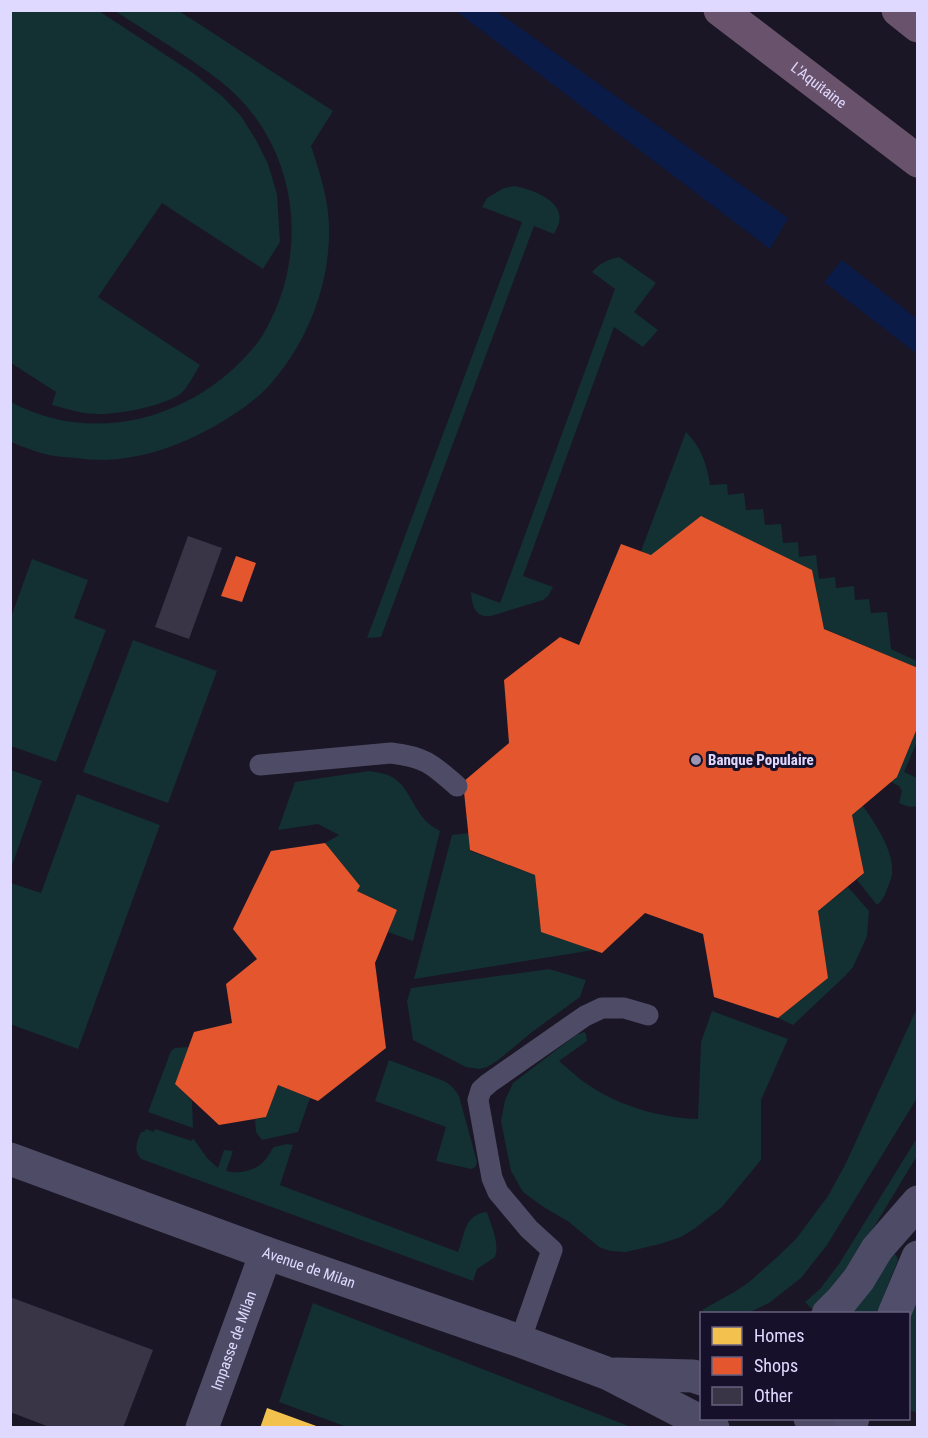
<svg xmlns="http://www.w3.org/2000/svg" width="928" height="1438" font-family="'Roboto Condensed',sans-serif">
  <rect width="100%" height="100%" fill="#1a1625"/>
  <!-- green -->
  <g fill="#133033">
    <path d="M10,11H99L193,73L223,97L241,116L256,140L268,164L277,194L280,242L263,269L162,203L98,297L200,365C195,373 186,391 179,395C158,407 121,414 97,414C82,414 67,409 52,405L56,392L11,363Z"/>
    <path d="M115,11H179L333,111L311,146C321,176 331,207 329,239C327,293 304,348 267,388C257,398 244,408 231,416C195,440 148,459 104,460C95,460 85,459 76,458C68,457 58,457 49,455C36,452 23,447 11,442V402C96,448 200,417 258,342C265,333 270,321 275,311C300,253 297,186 265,132C242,93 213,75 176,50C156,37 135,24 115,11Z"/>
    <path d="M515,186C530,189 556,198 559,214C561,221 557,228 554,234L534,226L381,637L367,638L522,222L482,207L487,198L504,188Z"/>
    <path d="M619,257L656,283L634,312L658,330L643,347L614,327L523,576L553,587L548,596L543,600L491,616C475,618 472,606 471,592L500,603L615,289L592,272C599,264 608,259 619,257Z"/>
    <path d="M686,432C701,447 707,464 710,485L727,484L728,495L744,493L746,510L763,509L765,525L781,524L783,543L798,542L799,557L816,555L819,579L835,577L836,588L854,586L855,600L869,599L871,613L887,612L891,649L917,661V668L641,551Z"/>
    <path d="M32,559L88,580L74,618L106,630L56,762L11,746V617Z"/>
    <path d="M133,640L217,671L168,803L83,772Z"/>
    <path d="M917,726V742L904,772L917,778V806C911,808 905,806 899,803L902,791L899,786L891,782Z"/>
    <path d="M11,770L42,781L11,868L10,770Z"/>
    <path d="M369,771C375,772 382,773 388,775C406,783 409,798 419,812C424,821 431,826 440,831L413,941L388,932L397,910L357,891L325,843L339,835L318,824L278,830L295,782Z"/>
    <path d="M77,794L160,825L78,1049L10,1024L11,883L41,893Z"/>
    <path d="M863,806C875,823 895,852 892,875C891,880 889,884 887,889C885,895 883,900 877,905L857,880L864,873L852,815Z"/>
    <path d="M469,833L470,851L535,875L541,932L594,950L414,979L452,835Z"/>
    <path d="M848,887L869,911L867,936L853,967L845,976L793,1025L778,1018L828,978L818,911Z"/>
    <path d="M549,969L586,980L580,997L532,1032L497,1061L487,1067L479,1069L466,1067L413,1040L407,1001L411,988Z"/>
    <path d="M917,1008V1098L827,1245L801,1278L769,1303L748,1313H706L702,1310L736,1291L749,1282L775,1259L796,1239L828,1196L845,1165Z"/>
    <path d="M712,1011L788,1039L761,1100V1160L722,1207L694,1229L681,1237L660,1244L626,1252L610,1251L599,1247L569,1222L542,1206L523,1192L511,1171L501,1121L505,1100L513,1083L576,1035L584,1032L586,1034L587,1041L559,1061C566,1067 573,1073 580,1079C613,1104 657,1118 698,1119L701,1042Z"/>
    <path d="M189,1047L175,1084L192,1101L193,1128L148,1112L171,1051L175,1048Z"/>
    <path d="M389,1060L444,1081C451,1085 455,1089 459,1096L477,1162C476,1166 475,1168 471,1169L436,1161L446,1127L375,1101Z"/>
    <path d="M278,1085L310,1098L298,1132L262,1140L256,1132L255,1119L266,1117Z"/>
    <path d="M146,1129L154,1132L155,1129L192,1141L193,1138L207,1158L218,1168L224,1150L233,1151L226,1171C240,1175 257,1170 266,1159C269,1155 271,1150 274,1147L287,1144L293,1145L280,1185L458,1252C465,1235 464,1214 487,1212C491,1226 500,1243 495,1257L477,1269L473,1281L141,1159C133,1150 137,1141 141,1132H144Z"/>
    <path d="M917,1138V1156C885,1207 855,1266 812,1309L805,1302L820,1289L839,1264Z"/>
    <path d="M892,1254L896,1255L898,1260L877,1313L849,1314Z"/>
    <path d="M917,1296V1413L908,1409L909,1319Z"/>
    <path d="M313,1303L631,1427H347L279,1402Z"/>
  </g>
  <!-- water -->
  <g fill="#0a1b48">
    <path d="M456,11H496L788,218L770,249Z"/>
    <path d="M842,260L917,319V354L824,282Z"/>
  </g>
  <!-- homes -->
  <path fill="#f2c14e" d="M267,1408L319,1427V1428H260Z"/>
  <!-- shops -->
  <g fill="#e4572e">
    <path d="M701,516L812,570L824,629L918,668V726L897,777L852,815L864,873L818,911L828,978L778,1018L714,997L703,934L645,913L602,953L541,932L535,875L470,850L463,782L509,743L504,680L560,637L579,645L621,544L651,555Z"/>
    <path d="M236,556L256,563L242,602L221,596Z"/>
    <path d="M325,843L360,886L357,891L397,910L375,963L386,1048L318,1101L278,1085L266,1117L219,1125L175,1084L194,1032L232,1023L226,984L257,959L233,929L271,851Z"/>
  </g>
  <!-- building -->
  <g fill="#393446">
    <path d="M188,536L222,548L189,639L155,627Z"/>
    <path d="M10,1297L153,1350L123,1428H52L10,1412Z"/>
  </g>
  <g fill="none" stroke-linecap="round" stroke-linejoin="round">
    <!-- lane -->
    <g stroke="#4e4b66" stroke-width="21">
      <path d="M260,765L391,753C425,757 432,764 457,786"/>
      <path d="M520,1341L552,1250L529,1229L498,1192L492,1178L478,1100L481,1090L489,1083L585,1016L602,1008H624L648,1015"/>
    </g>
    <!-- street -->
    <g stroke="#4e4b66" stroke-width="33">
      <path id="s1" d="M10,1159L266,1253L520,1341L609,1374L713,1428"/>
      <path d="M828,1314L842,1300L859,1279L877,1249L918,1202"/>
      <path d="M616,1374L693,1376L702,1379"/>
      <path d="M810,1418L836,1428"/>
      <path id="s2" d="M202,1428L266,1253"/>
    </g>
    <!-- secondary -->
    <g stroke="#514e6b" stroke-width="33">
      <path d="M894,1314L918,1257"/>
      <path d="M850,1428L853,1418"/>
    </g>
    <!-- highway -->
    <g stroke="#69526c" stroke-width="33">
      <path id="s3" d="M720,10L918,161"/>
      <path d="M898,10L918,26"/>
    </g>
  </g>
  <!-- markers -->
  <circle fill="#9b95b3" stroke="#16102b" stroke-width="2" cx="696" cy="760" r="6"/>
  <g text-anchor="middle" stroke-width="6" stroke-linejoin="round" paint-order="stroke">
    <!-- street labels -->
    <g font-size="15" fill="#e0d9ff" stroke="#16102b">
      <text dy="5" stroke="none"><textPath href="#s3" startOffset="124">L'Aquitaine</textPath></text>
      <text dy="5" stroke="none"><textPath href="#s1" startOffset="318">Avenue de Milan</textPath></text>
      <text dy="5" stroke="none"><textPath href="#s2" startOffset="93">Impasse de Milan</textPath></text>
    </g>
    <!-- poi labels -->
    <g font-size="15" font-weight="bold" fill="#e0d9ff" stroke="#16102b" text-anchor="start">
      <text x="708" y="765">Banque Populaire</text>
    </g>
  </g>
  <!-- border -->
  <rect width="928" height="1438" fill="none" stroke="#e0d9ff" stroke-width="24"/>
  <!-- legend -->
  <rect x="700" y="1312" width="210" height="108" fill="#16102b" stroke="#676080" stroke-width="1.5"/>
  <rect x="712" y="1327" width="30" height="18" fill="#f2c14e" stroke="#676080" stroke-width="1.5"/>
  <text x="754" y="1342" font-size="18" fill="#e0d9ff">Homes</text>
  <rect x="712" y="1357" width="30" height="18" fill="#e4572e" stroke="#676080" stroke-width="1.5"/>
  <text x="754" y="1372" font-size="18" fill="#e0d9ff">Shops</text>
  <rect x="712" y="1387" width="30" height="18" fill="#393446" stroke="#676080" stroke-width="1.5"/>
  <text x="754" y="1402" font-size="18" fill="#e0d9ff">Other</text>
</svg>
